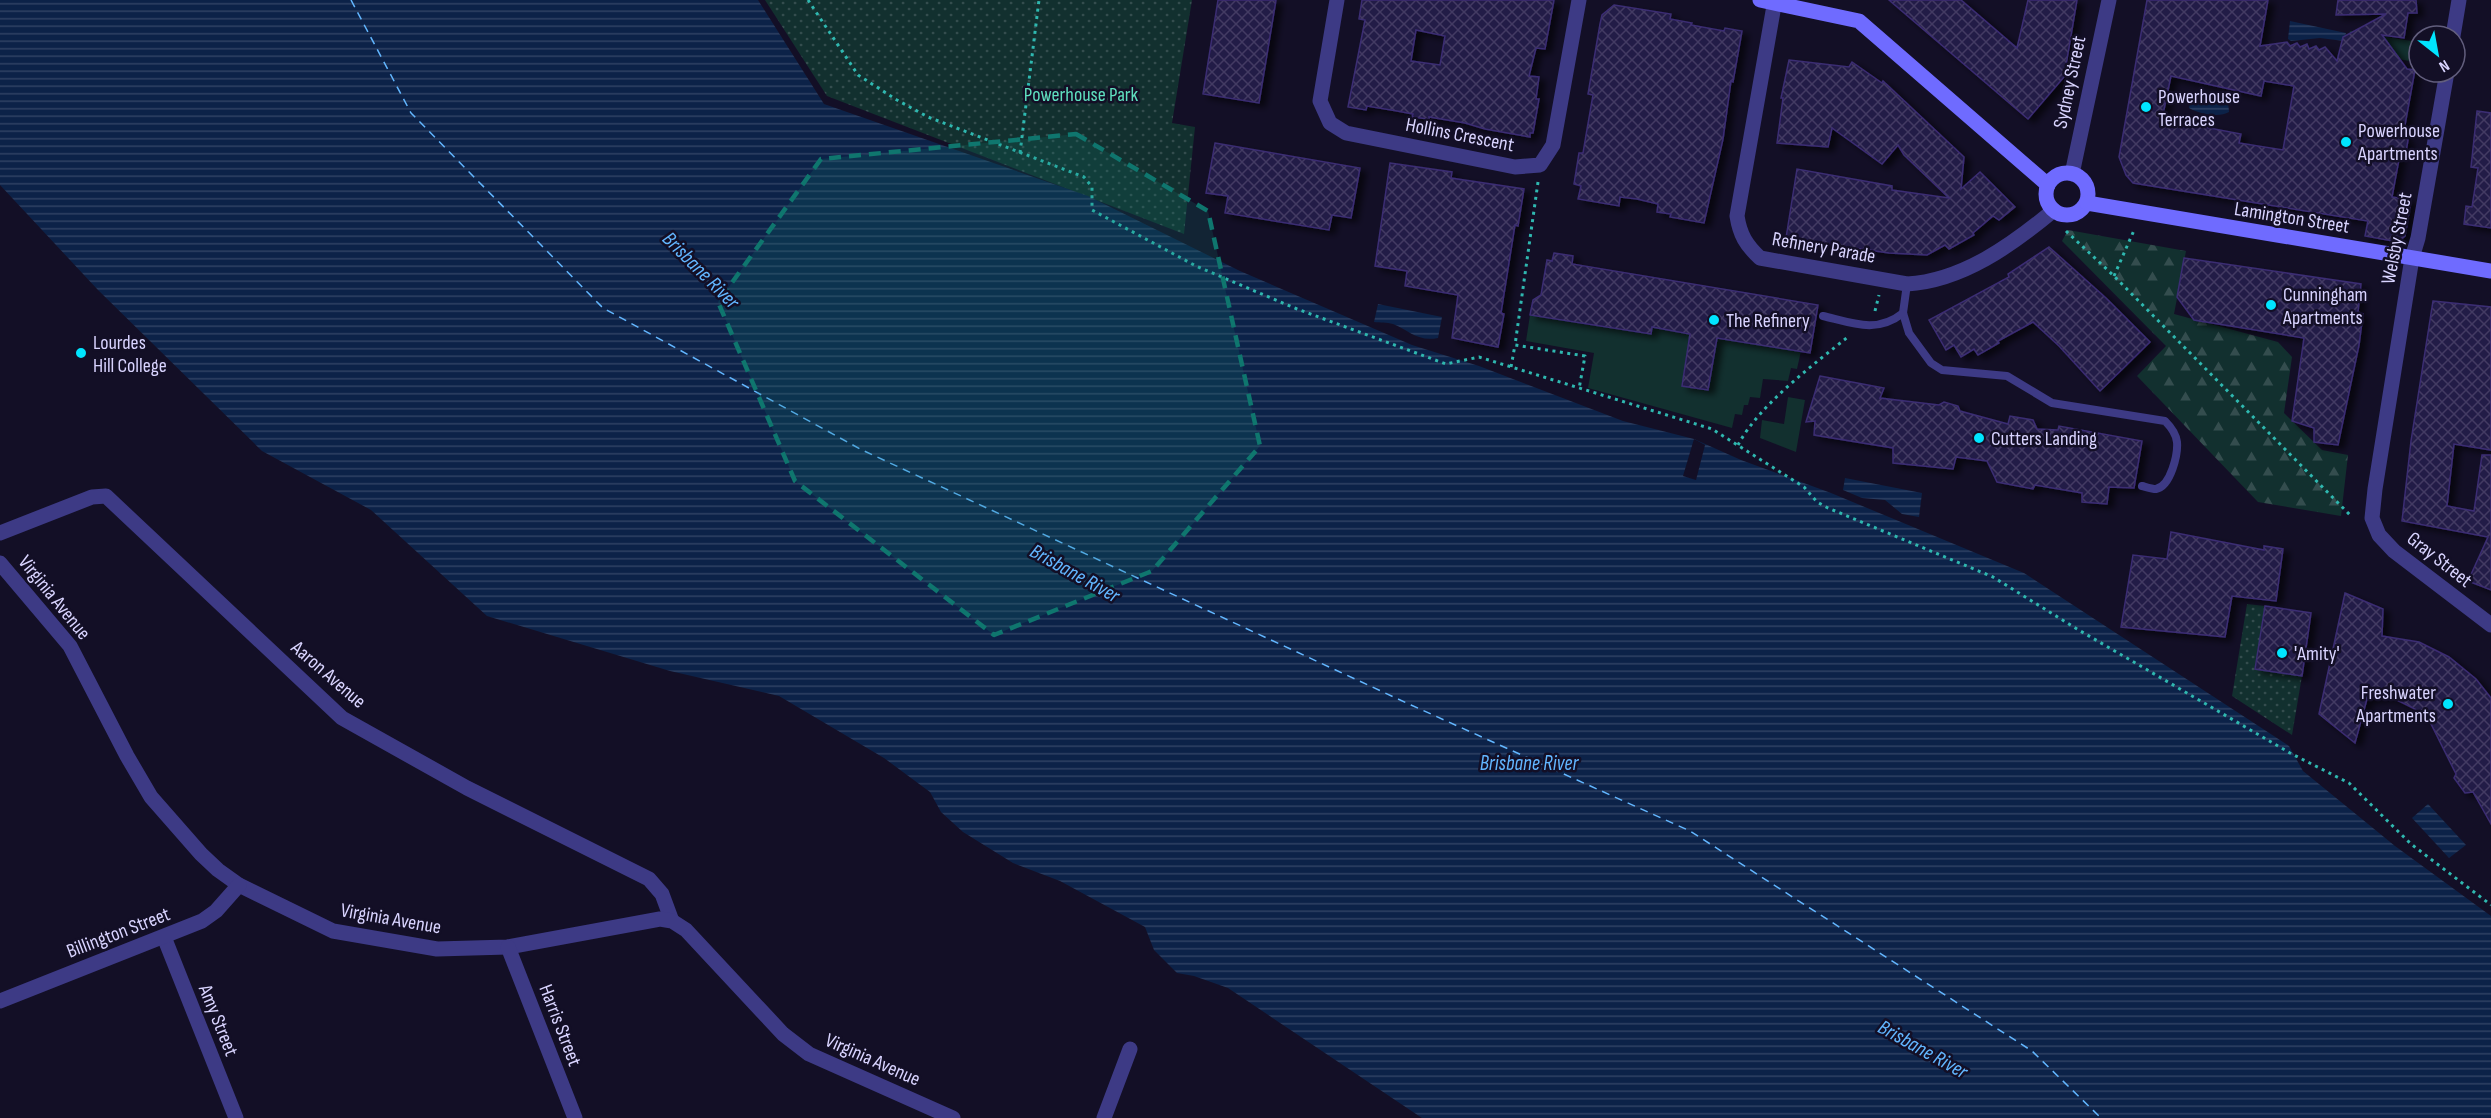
<svg xmlns="http://www.w3.org/2000/svg" width="2491" height="1118" font-family="'Sofia Sans Condensed',sans-serif">
  <defs>
    <pattern id="forest-firs" width="22" height="20" patternUnits="userSpaceOnUse" patternTransform="scale(1.5)"><rect width="22" height="20" fill="#12302f"/><path d="M5 1l3.5 6h-7zM16 11l3.5 6h-7z" fill="#344d4e"/></pattern>
    <pattern id="park-dots" width="8" height="8" patternUnits="userSpaceOnUse" patternTransform="scale(1.5)"><rect width="8" height="8" fill="#12302f"/><path d="M2 2h.1M6 6h.1" fill="none" stroke="#344d4e" stroke-width="1.8" stroke-linecap="round"/></pattern>
    <pattern id="water-rules" width="6" height="5" patternUnits="userSpaceOnUse" patternTransform="scale(1.5)"><rect width="6" height="5" fill="#0c2248"/><path d="M0 2.5h6" fill="none" stroke="#2f4163"/></pattern>
    <pattern id="building-cross-hatch" width="8" height="8" patternUnits="userSpaceOnUse" patternTransform="scale(1.5)"><rect width="8" height="8" fill="#241b47"/><path d="M0 0l8 8M0 8l8-8" fill="none" stroke="#433b63"/></pattern>
    <filter id="shadow"><feDropShadow dx="6" dy="4" stdDeviation="3" flood-color="#0009"/></filter>
  </defs>
  <rect width="100%" height="100%" fill="#130f26"/>
  <!-- grass -->
  <g fill="#12302f">
    <path d="M2350,31L2418,42L2415,62L2347,50Z"/>
    <path d="M1530,315L1573,322L1574,316L1577,317V323L1596,326L1598,320L1607,327L1650,334L1652,327L1690,334L1682,386L1708,390L1717,338L1801,351L1797,369L1791,368L1788,381L1763,379L1760,398L1750,397L1748,405H1744L1742,415L1735,414L1732,428L1588,388L1594,353L1526,341Z"/>
    <path d="M1788,397L1805,400L1796,452L1760,438L1762,420L1784,424Z"/>
  </g>
  <!-- forest -->
  <path fill="url(#forest-firs)" d="M2068,230L2186,251L2174,314L2278,342L2292,357L2284,413L2322,450L2348,455L2341,516L2258,502L2137,376L2166,346L2062,241Z"/>
  <!-- park -->
  <g fill="url(#park-dots)">
    <path d="M765,0H1192L1172,123L1195,127L1184,234L827,96Z"/>
    <path d="M2247,604L2265,606L2255,669L2302,676L2292,735L2232,696Z"/>
  </g>
  <!-- water -->
  <g fill="url(#water-rules)">
    <path d="M0,0H758L824,104L1088,196L1240,271L1412,345L1479,366L1623,421L1694,439L1741,460L1831,493L2024,573L2289,746L2303,771L2395,846L2491,916V1118H1422L1228,988L1194,976L1177,973L1154,950L1145,927L1060,881L1013,863L963,832L941,812L930,792L884,758L779,696L670,671L487,616L371,510L262,451L98,290L0,185Z"/>
    <path d="M2290,21L2346,33L2344,41L2320,38L2291,41L2288,39Z"/>
    <path d="M2195,96L2228,102L2229,112C2219,118 2200,114 2189,108L2190,100Z"/>
    <path d="M1378,304L1442,317L1438,338C1418,342 1410,331 1393,324C1387,322 1380,323 1374,322Z"/>
    <path d="M1845,478L1922,493L1919,517L1902,514L1885,500L1862,498L1843,490Z"/>
    <path d="M2428,804L2466,845L2449,858L2412,818Z"/>
  </g>
  <!-- pier -->
  <path fill="#130f26" d="M1694,439L1705,445L1696,480L1683,476Z"/>
  <g fill="none" stroke-linecap="round" stroke-linejoin="round">
    <!-- ferry -->
    <path stroke="#62b6ff" stroke-width="1.5" stroke-dasharray="8 6" stroke-linecap="butt" d="M351,0L411,113L603,308L862,450L1411,705L1690,831L2032,1051L2101,1118"/>
  </g>
  <!-- building -->
  <g fill="url(#building-cross-hatch)" stroke="#3b2d73" stroke-width="1.5" fill-rule="evenodd" filter="url(#shadow)">
    <path d="M1218,0H1276L1259,103L1203,94Z"/>
    <path d="M1362,0H1554L1545,49L1536,48L1529,76L1539,77L1536,99H1539L1533,133H1530V137L1485,129L1465,123L1429,117V119L1412,117L1413,114L1397,111L1367,106L1366,110L1348,107L1365,20L1359,19ZM1416,30L1445,36L1440,65L1411,61Z"/>
    <path d="M1889,0H1961L2017,48L2028,0H2077L2064,77L2028,119Z"/>
    <path d="M2147,0H2268L2260,46L2287,42L2290,46L2297,43L2300,47L2307,44L2309,49L2316,46L2319,50L2325,47L2337,61L2343,37L2386,14L2336,15L2338,0H2416L2417,13H2408L2404,38L2382,35L2407,69L2415,70L2403,136L2408,140L2406,152L2400,154L2392,197L2411,200L2405,236L2398,242L2365,236L2368,221L2133,183L2126,175L2119,157ZM2171,76L2261,96L2264,81L2294,86L2283,150L2239,143L2241,134L2162,119Z"/>
    <path d="M1614,5L1671,14L1670,19L1692,23L1691,25L1724,31L1725,28L1742,31L1733,82L1731,81L1723,139L1704,223L1670,217L1671,214L1657,212L1658,204L1637,199L1620,197L1619,206L1578,199L1581,186L1574,184L1579,153H1583L1586,135L1593,95L1588,94L1600,24L1602,15Z"/>
    <path d="M1789,60L1849,67L1852,62L1882,83L1883,81L1964,157L1961,189L1980,172L2015,207L1999,220L1993,216L1973,233L1974,235L1949,249L1945,245L1927,255L1889,253L1786,238L1797,169L1892,186V190L1949,198L1904,155L1898,145L1882,164L1832,128L1828,147L1777,143L1783,98H1781Z"/>
    <path d="M2477,111L2491,113V228L2464,224L2466,206L2472,207L2478,168L2471,167Z"/>
    <path d="M1215,143L1360,168L1351,218L1332,215L1329,230L1225,213L1228,196L1206,193Z"/>
    <path d="M1390,163L1452,172L1451,178L1524,189L1518,226L1515,225L1501,313L1504,314L1498,347L1452,338L1458,295L1405,286L1407,271L1375,266Z"/>
    <path d="M2049,247L2106,298L2150,342L2100,391L2059,346L2033,322L1998,341L1999,343L1978,355L1974,349L1961,357L1954,345L1946,350L1929,320L2009,277L2008,274Z"/>
    <path d="M1554,253L1573,256L1572,264L1818,305L1810,353L1717,338L1708,390L1682,386L1690,334L1652,327L1651,334L1530,315L1533,300L1541,295L1547,260L1552,261Z"/>
    <path d="M2184,258L2361,284L2358,312L2363,314L2359,345L2338,445L2314,442V428L2292,421L2304,338L2194,320L2177,297Z"/>
    <path d="M2433,301L2491,307V450L2454,444L2447,506L2474,511L2482,455H2491V590L2468,581L2488,537L2402,521L2411,441Z"/>
    <path d="M1820,376L1884,388L1880,398L1939,405L1944,402L1958,406L1960,411L2008,424L2010,416L2033,420L2037,429L2058,430L2059,426L2142,441L2134,488L2109,487L2107,504L2082,502V493L2035,485L2033,489L1997,482L1987,461L1956,457L1953,469L1893,463V448L1814,435L1815,421L1806,422Z"/>
    <path d="M2171,532L2264,550V546L2283,549L2276,601L2232,596L2225,637L2121,627L2133,555L2167,559Z"/>
    <path d="M2345,593L2383,609L2382,636L2419,642L2449,657L2476,679L2491,698V824L2473,792L2465,793L2454,778L2456,774L2431,724L2415,709L2391,697L2367,699L2355,743L2319,714Z"/>
    <path d="M2265,606L2311,613L2302,676L2255,669Z"/>
  </g>
  <g fill="none" stroke-linecap="round" stroke-linejoin="round">
    <!-- path -->
    <g stroke="#2fb8b0" stroke-width="3" stroke-dasharray="3 4.5" stroke-linecap="butt">
      <path d="M808,0L858,75L897,100L928,117L1084,177L1092,187V210L1196,266L1297,309L1446,364L1479,357L1712,429L1804,487L1817,502L1828,508L1993,577L2077,629L2290,753L2349,783L2411,844L2491,905"/>
      <path d="M1020,153L1039,0"/>
      <path d="M1538,182L1515,345L1585,356L1579,389"/>
      <path d="M2066,231L2114,276L2351,516"/>
      <path d="M2114,276L2135,228"/>
      <path d="M1875,311L1879,295"/>
      <path d="M1511,367L1515,345"/>
      <path d="M1738,445C1759,405 1813,365 1849,336"/>
    </g>
    <!-- lane -->
    <g stroke="#3d3a85" stroke-width="8">
      <path d="M1907,284L1903,313L1909,333L1931,363L1942,370L2007,376L2052,403L2165,421C2171,427 2176,433 2177,442C2178,454 2171,486 2156,489C2152,489 2146,487 2142,486"/>
      <path d="M1823,316C1852,323 1877,334 1903,313"/>
    </g>
    <!-- street -->
    <g stroke="#3d3a85" stroke-width="15">
      <path d="M1337,0L1320,101L1330,123L1346,133L1515,167L1540,165L1553,145L1579,0"/>
      <path d="M1775,0L1737,216C1740,235 1746,245 1760,258L1907,284C1962,281 2012,245 2054,210"/>
      <path d="M2453,36L2459,0"/>
      <path d="M2447,72L2418,238L2412,258L2375,489L2372,518L2379,535L2394,551L2491,625"/>
      <path d="M2072,174L2109,0"/>
      <path d="M0,533L92,497L106,496L342,718L467,788L649,879L662,894L672,921"/>
      <path d="M0,563L70,646L127,756L151,797L201,854L218,870L239,885L333,931L437,949L508,947L660,919L672,921L686,930L783,1034L809,1054L953,1118"/>
      <path d="M164,937L236,1118"/>
      <path d="M508,947L575,1118"/>
      <path d="M0,1001L202,921L216,911L239,885"/>
      <path d="M1104,1118L1130,1049"/>
    </g>
    <!-- secondary -->
    <g stroke="#6f6bff" stroke-width="15">
      <path d="M1760,0L1859,21L2048,185"/>
      <circle cx="2067" cy="194" r="21"/>
      <path d="M2087,203L2491,271"/>
    </g>
  </g>
  <!-- marked area -->
  <path fill="#0f766e" fill-opacity="0.2" stroke="#0f766e" stroke-width="4.5" stroke-dasharray="12 8" stroke-linejoin="round" d="M1076,134L1208,211L1260,446L1152,571L994,635L795,481L718,302L821,159Z"/>
  <!-- markers -->
  <g fill="#00e5ff" stroke="#130f26" stroke-width="2">
    <circle cx="2146" cy="107" r="6"/>
    <circle cx="2346" cy="142" r="6"/>
    <circle cx="2271" cy="305" r="6"/>
    <circle cx="1714" cy="320" r="6"/>
    <circle cx="81" cy="353" r="6"/>
    <circle cx="1979" cy="438" r="6"/>
    <circle cx="2282" cy="653" r="6"/>
    <circle cx="2448" cy="704" r="6"/>
  </g>
  <g text-anchor="middle" stroke-width="5" stroke-linejoin="round" paint-order="stroke">
    <!-- street labels -->
    <g font-size="20" fill="#d9d4ff" stroke="#130f26">
      <text transform="translate(2069 82) rotate(-78)" y="7">Sydney Street</text>
      <text transform="translate(1460 134) rotate(11)" y="7">Hollins Crescent</text>
      <text transform="translate(2292 217) rotate(9)" y="7">Lamington Street</text>
      <text transform="translate(2396 238) rotate(-79)" y="7">Welsby Street</text>
      <text transform="translate(1824 247) rotate(10)" y="7">Refinery Parade</text>
      <text transform="translate(2440 559) rotate(38)" y="7">Gray Street</text>
      <text transform="translate(55 597) rotate(51)" y="7">Virginia Avenue</text>
      <text transform="translate(329 674) rotate(41)" y="7">Aaron Avenue</text>
      <text transform="translate(391 918) rotate(10)" y="7">Virginia Avenue</text>
      <text transform="translate(118 932) rotate(-21)" y="7">Billington Street</text>
      <text transform="translate(219 1020) rotate(68)" y="7">Amy Street</text>
      <text transform="translate(561 1025) rotate(69)" y="7">Harris Street</text>
      <text transform="translate(873 1059) rotate(24)" y="7">Virginia Avenue</text>
    </g>
    <!-- park labels -->
    <g font-size="20" fill="#5fe0c0" stroke="#130f26">
      <text x="1081" y="101">Powerhouse Park</text>
    </g>
    <!-- poi labels -->
    <g font-size="20" fill="#d9d4ff" stroke="#130f26" text-anchor="start">
      <text x="2158" y="103">Powerhouse<tspan x="2158" dy="23">Terraces</tspan></text>
      <text x="2358" y="137">Powerhouse<tspan x="2358" dy="23">Apartments</tspan></text>
      <text x="2283" y="301">Cunningham<tspan x="2283" dy="23">Apartments</tspan></text>
      <text x="1726" y="327">The Refinery</text>
      <text x="93" y="349">Lourdes<tspan x="93" dy="23">Hill College</tspan></text>
      <text x="1991" y="445">Cutters Landing</text>
      <text x="2294" y="660">'Amity'</text>
      <text x="2436" y="699" text-anchor="end">Freshwater<tspan x="2436" dy="23">Apartments</tspan></text>
    </g>
    <!-- water labels -->
    <g font-size="21" font-style="italic" fill="#62b6ff" stroke="#130f26">
      <text transform="translate(701 270) rotate(45)" y="7">Brisbane River</text>
      <text transform="translate(1075 573) rotate(29)" y="7">Brisbane River</text>
      <text x="1529" y="770">Brisbane River</text>
      <text transform="translate(1923 1049) rotate(29)" y="7">Brisbane River</text>
    </g>
  </g>
  <!-- north arrow -->
  <g transform="translate(2437 54) rotate(149)"><circle r="28" fill="#130f26" stroke="#625e7d" stroke-width="1.5"/>
  <path d="M0-4.5L10 22L0 15L-10 22Z" fill="#00e5ff"/>
  <text y="-9" font-size="16" font-weight="bold" text-anchor="middle" fill="#d9d4ff">N</text>
  </g>
</svg>
